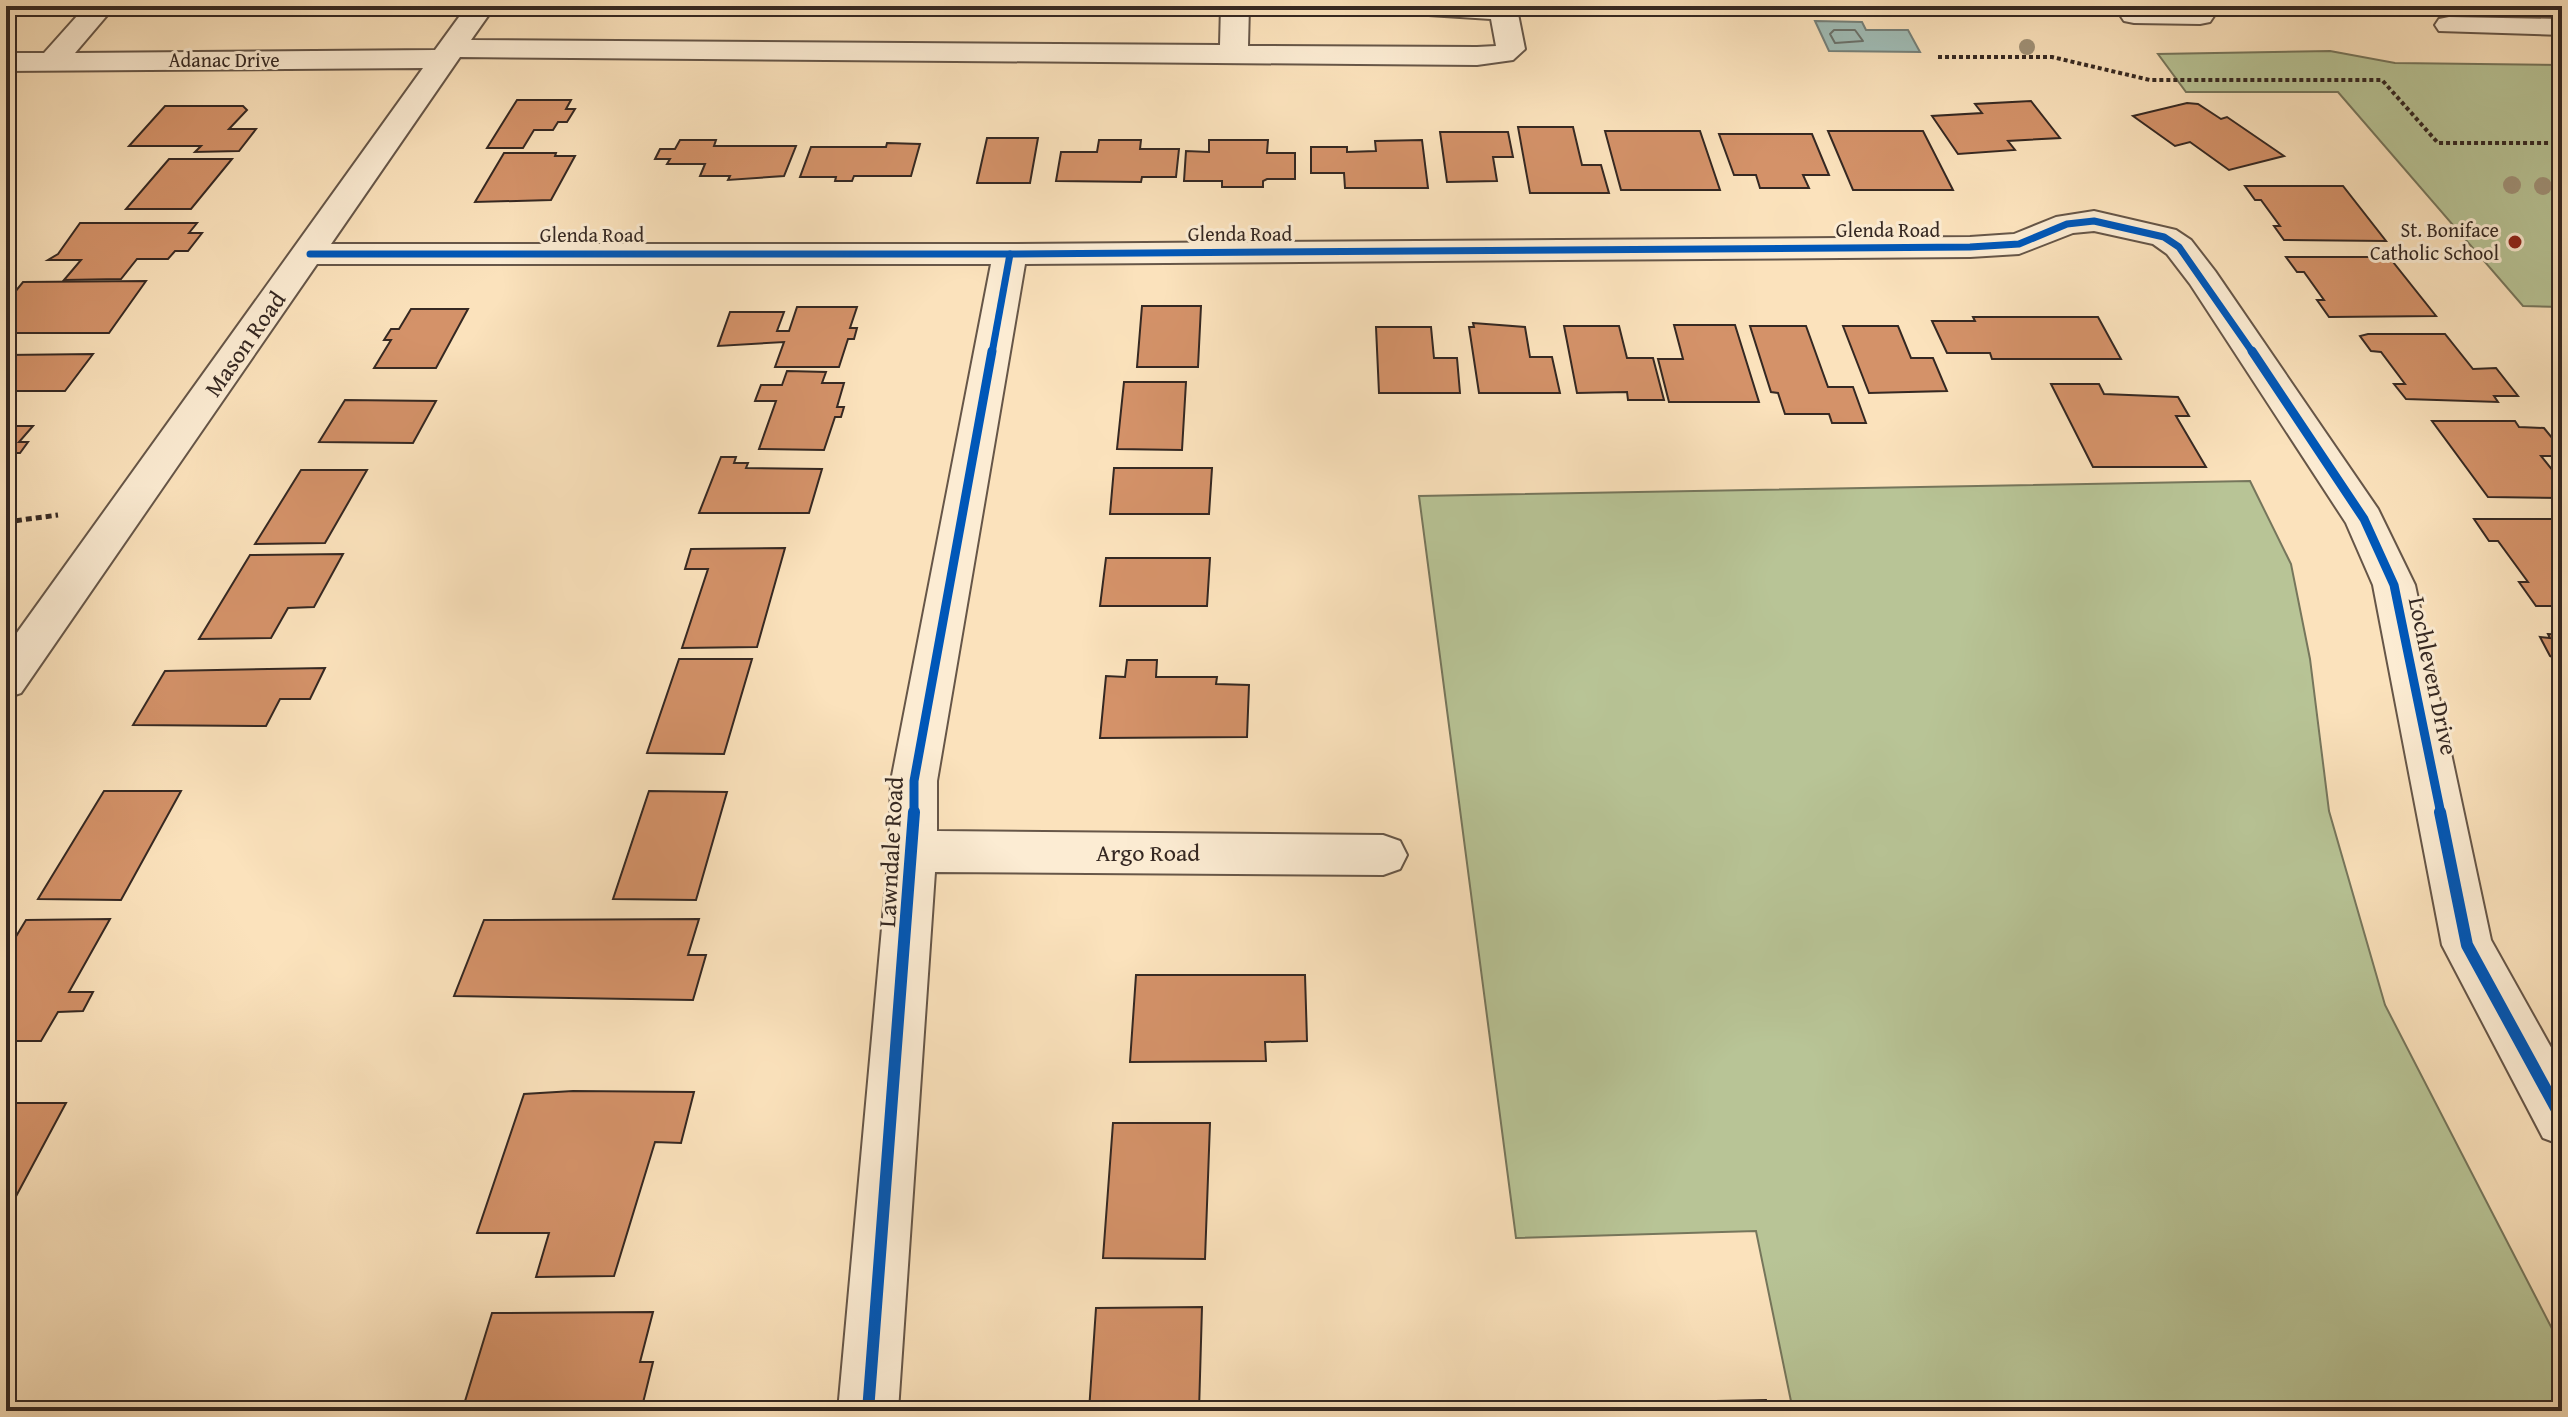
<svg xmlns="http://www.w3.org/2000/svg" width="2568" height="1417" font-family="'Gentium Book Plus',serif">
  <rect width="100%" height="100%" fill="#fbe2bc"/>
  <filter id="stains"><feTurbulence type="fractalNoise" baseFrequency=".0025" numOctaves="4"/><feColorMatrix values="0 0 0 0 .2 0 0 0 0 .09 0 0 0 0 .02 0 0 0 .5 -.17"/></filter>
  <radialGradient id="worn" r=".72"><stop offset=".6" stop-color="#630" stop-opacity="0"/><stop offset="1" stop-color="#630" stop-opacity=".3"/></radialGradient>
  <!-- green -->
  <g fill="#b8c496" stroke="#76765c" stroke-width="2">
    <path d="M2330,51L2395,63L2562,65V307L2523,306L2338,92H2186L2158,54Z"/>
    <path d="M2250,481L2291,564L2310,659L2329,811L2385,1005L2562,1348V1411H1793L1756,1231L1516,1238L1419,496Z"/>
  </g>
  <!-- water -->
  <path fill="#a0bdb7" stroke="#75817b" stroke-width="2" d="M1815,21L1862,22L1866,30H1908L1920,52L1829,51Z"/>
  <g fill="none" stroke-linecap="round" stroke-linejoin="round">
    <!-- shore -->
    <path stroke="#6a726c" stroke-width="2" d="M1834,30H1855L1863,41L1835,43L1830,34Z"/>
  </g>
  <!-- building -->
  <g fill="#d49269" stroke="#352822" stroke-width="2">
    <path d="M2471,6H2562V9L2473,8Z"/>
    <path d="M517,100H571L566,109H575L567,122H558L553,130H534L523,148H487Z"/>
    <path d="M2031,101L2060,138L2008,141L2015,150L1958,154L1932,116L1982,113L1975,104Z"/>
    <path d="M2187,103L2198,104L2221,119L2227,117L2284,156L2229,170L2190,142L2175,146L2133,116Z"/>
    <path d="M165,106H243L247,110L229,129H256L239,151L195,152L201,146H129Z"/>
    <path d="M1518,127H1573L1582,165H1601L1609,193H1530Z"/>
    <path d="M1605,131H1700L1720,190H1621Z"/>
    <path d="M1828,131H1923L1953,190H1853Z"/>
    <path d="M1440,132H1508L1513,157H1493L1497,181L1447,182Z"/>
    <path d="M1719,134H1812L1829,175H1803L1809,188H1760L1756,175H1734Z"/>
    <path d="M987,138H1038L1030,183H977Z"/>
    <path d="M680,140H716L714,146H796L784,176L728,180L730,176H700L705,164H667L670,159H655L660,149H675Z"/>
    <path d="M1099,140H1141L1140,149H1179L1176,177H1142L1141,182L1056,181L1061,152H1097Z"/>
    <path d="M1209,140H1268L1267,153H1295V179H1267L1263,181V187H1222V181H1184L1186,151L1209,152Z"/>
    <path d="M1422,140L1428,188H1345L1344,173H1311V147H1347V152L1376,151L1375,141Z"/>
    <path d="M887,143L920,144L911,176H854L852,181H835L836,177H800L811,147H886Z"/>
    <path d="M504,153H556L555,156H575L551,200L475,202Z"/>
    <path d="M169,159H232L191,209H126Z"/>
    <path d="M2245,186H2343L2386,241L2284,240L2274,226H2280L2261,200H2255Z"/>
    <path d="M80,223H197L189,233H202L188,251H175L168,259H137L121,279L64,280L81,260H48L58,254Z"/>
    <path d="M2286,257H2389L2436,316L2329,317L2317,300H2324L2304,272H2297Z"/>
    <path d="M146,281L109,333H6V303L23,282Z"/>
    <path d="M1142,306H1201L1198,367H1137Z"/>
    <path d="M797,307H857L850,328H857L854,339H848L839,367H775L784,342L718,346L730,312H784L777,331H789Z"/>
    <path d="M411,309H468L436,368H374L391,340H384L391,329H399Z"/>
    <path d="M1973,317H2098L2121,359H1992L1990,353H1947L1932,321H1975Z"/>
    <path d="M1473,323L1525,327L1530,357H1552L1560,393H1479L1469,327H1474Z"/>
    <path d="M1674,325H1735L1759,402H1669L1658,359H1683Z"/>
    <path d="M1564,326H1619L1627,358H1653L1664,400H1628L1627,392L1577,393Z"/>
    <path d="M1750,326H1806L1828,387H1853L1866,423H1832L1829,414H1785L1778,393L1771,392Z"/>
    <path d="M1843,326H1898L1911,358H1933L1947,391L1869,393Z"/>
    <path d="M1376,327H1431L1434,358H1457L1460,393H1379Z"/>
    <path d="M2368,334H2445L2473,369L2496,368L2518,396H2494L2498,402L2406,399L2394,384H2405L2381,352L2371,351L2360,336Z"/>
    <path d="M93,354L65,391H6V355Z"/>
    <path d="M787,371L826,372L822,383H844L837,407H844L841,417H835L824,450L759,449L776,401H755L761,385H782Z"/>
    <path d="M1124,382H1186L1182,450L1117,449Z"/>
    <path d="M2051,384H2099L2104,394L2178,397L2189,416H2176L2206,467H2093Z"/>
    <path d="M345,400L436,401L413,443L319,442Z"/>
    <path d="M2432,421H2515L2519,427L2544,428L2562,450V456H2541L2562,482V498L2488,497Z"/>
    <path d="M6,426H33L19,442H28L20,453H11L6,460Z"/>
    <path d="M721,457H736L734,463H748L746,468L822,469L809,513H699Z"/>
    <path d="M1114,468H1212L1209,514H1110Z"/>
    <path d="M301,470H367L325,543L255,544Z"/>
    <path d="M2474,519H2562V606H2536L2519,582H2528L2498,541H2489Z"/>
    <path d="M785,548L757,647L682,648L708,569H685L691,549Z"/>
    <path d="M343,554L314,607L288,608L271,638L199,639L250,555Z"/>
    <path d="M1106,558H1210L1207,606H1100Z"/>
    <path d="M2548,634L2562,635V662L2550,656L2540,637L2550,638Z"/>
    <path d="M679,659H752L724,754L647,753Z"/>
    <path d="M1127,660H1157L1156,677H1217L1216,684L1249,685L1247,737L1100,738L1106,676L1125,677Z"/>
    <path d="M325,668L310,699H280L266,726L133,725L165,671Z"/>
    <path d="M104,791H181L121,900L38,899Z"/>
    <path d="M649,791L727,792L696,900L613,899Z"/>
    <path d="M110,919L69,992H93L83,1011L58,1012L41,1041H6V953L26,920Z"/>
    <path d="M699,919L688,955H706L693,1000L454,996L484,920Z"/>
    <path d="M1136,975H1305L1307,1041L1265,1042L1266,1061L1130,1062Z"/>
    <path d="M573,1091L694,1092L681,1143L655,1142L614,1276L536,1277L549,1233H477L524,1094Z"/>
    <path d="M6,1103H66L6,1215Z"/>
    <path d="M1113,1123H1210L1205,1259L1103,1258Z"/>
    <path d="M1202,1307L1199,1411H1089L1096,1308Z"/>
    <path d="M653,1312L640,1362H653L641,1411H462L492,1313Z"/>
    <path d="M1766,1400L1768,1411H1720L1717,1401Z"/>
  </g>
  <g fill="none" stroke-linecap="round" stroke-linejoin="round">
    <defs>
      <g id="minor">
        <path d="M86,6H115L75,53L435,50L467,6H495L471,40L1220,45L1221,6H1249L1248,46L1477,47L1496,46L1491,19L1413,14L1403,12L1399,6H1506L1518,14L1525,49L1513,60L1477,65L460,57L331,244H1010L1970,237L2014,234L2056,217L2094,211L2176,230L2191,240L2215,271L2378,509L2415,585L2491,940L2562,1067V1145L2543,1138L2442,945L2373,585L2346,523L2190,284L2167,254L2153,244L2094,231L2073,233L2019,254L1970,257L1025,264L937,781V831L1383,835L1400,841L1407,855L1400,869L1383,875L935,872L898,1411H838L889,851L891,781L991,264H317L21,693L6,698V648L423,68L6,71V53H44Z"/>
        <path d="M2114,6L2200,8L2210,10L2214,16L2210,22L2200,24L2134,23L2124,21Z"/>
        <path d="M2449,17L2562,19V35L2439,31L2435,25L2439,19Z"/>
      </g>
    </defs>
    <!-- minor casing -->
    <use href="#minor" stroke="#665648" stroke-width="4"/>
    <!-- path-far1 -->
    <path stroke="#352822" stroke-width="4" stroke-dasharray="4 3" stroke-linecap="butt" d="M1938,57H2052L2150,80H2382L2438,143H2562"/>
    <!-- path -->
    <path stroke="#352822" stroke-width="5" stroke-dasharray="6 4" stroke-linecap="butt" d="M6,522L58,515"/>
    <!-- minor -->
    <use href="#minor" fill="#fcecd3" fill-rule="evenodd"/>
    <defs>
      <g id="cycleway-far2">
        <path d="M310,254H1010L1970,247L2019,244L2067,224L2094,221L2164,237L2179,247L2253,353"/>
        <path d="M992,353L1010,254"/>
      </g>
      <g id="cycleway-far1">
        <path d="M2252,351L2364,519L2394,585L2441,814"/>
        <path d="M914,814V781L992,351"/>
      </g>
      <g id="cycleway">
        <path d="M2440,812L2467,945L2562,1119"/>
        <path d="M868,1411L914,812"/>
      </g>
    </defs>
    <!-- cycleway-far2 casing -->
    <use href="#cycleway-far2" stroke="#fcecd3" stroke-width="11"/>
    <!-- cycleway-far1 casing -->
    <use href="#cycleway-far1" stroke="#fcecd3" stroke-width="14"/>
    <!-- cycleway casing -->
    <use href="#cycleway" stroke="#fcecd3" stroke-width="17"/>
    <!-- cycleway-far2 -->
    <use href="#cycleway-far2" stroke="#0057b8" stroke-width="7"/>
    <!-- cycleway-far1 -->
    <use href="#cycleway-far1" stroke="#0057b8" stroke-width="9"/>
    <!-- cycleway -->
    <use href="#cycleway" stroke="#0057b8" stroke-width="12"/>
  </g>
  <!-- trees -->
  <g fill="#a09177">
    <circle cx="2027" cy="47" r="8"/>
    <circle cx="2512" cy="185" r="9"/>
    <circle cx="2543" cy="186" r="9"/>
  </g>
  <!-- markers -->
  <circle fill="#8f2418" stroke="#fcecd3" stroke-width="3" cx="2515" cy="242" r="8"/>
  <g text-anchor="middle" stroke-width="6" stroke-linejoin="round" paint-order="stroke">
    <!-- far-street labels -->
    <g font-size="20" fill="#352822" stroke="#fcecd3">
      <text x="224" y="67">Adanac Drive</text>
      <text x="1888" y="237">Glenda Road</text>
      <text x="1240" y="241">Glenda Road</text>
      <text x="592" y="242">Glenda Road</text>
    </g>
    <!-- far-poi labels -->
    <g font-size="20" fill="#352822" stroke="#fcecd3" text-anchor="end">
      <text x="2499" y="237">St. Boniface<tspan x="2499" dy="23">Catholic School</tspan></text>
    </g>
    <!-- street labels -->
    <g font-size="24" fill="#352822" stroke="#fcecd3">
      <text transform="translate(245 344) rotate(-55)" y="8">Mason Road</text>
      <text transform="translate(2433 676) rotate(78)" y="8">Lochleven Drive</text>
      <text transform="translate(891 852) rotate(-87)" y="8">Lawndale Road</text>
      <text x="1148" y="861">Argo Road</text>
    </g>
  </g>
  <!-- margin -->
  <rect width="2568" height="1417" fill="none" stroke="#fbe2bc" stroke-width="32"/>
  <rect x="8" y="8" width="2552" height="1401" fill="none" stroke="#352822" stroke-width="4"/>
  <rect x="16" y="16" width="2536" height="1385" fill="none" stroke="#352822" stroke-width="2"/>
  <rect width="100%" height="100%" filter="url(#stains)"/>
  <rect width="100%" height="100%" fill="url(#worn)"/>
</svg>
